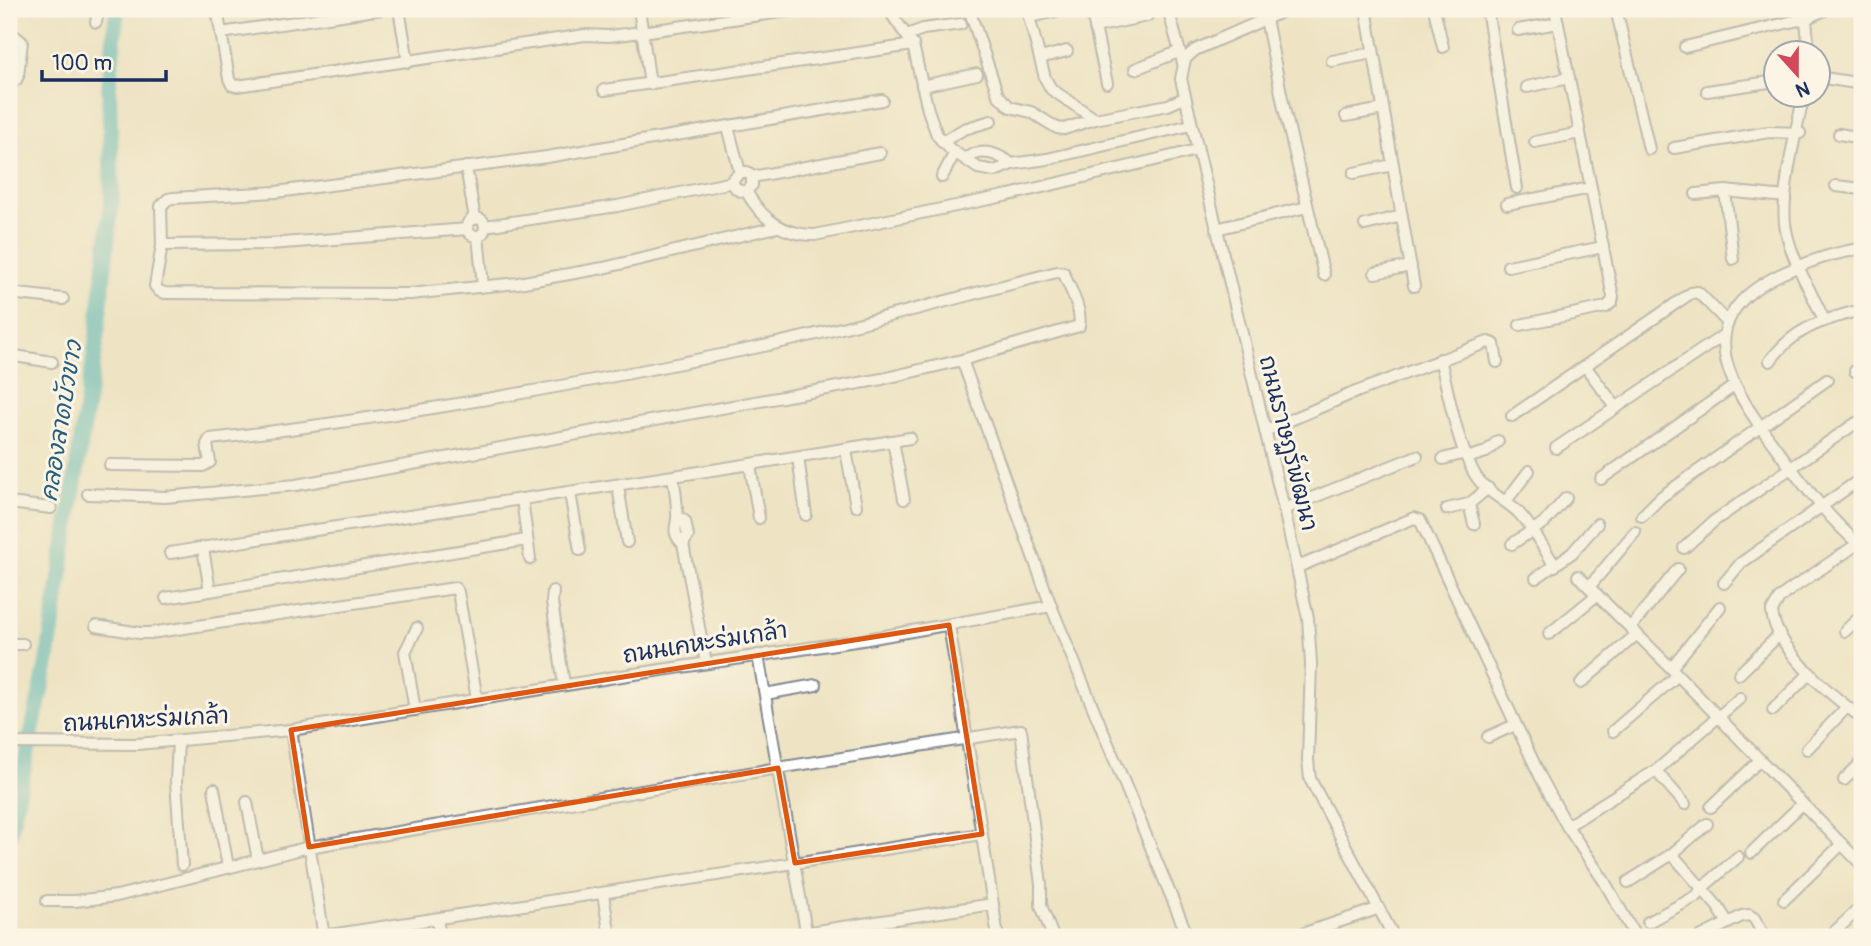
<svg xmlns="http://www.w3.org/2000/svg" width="1871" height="946" font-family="Pangolin,'Playpen Sans Thai',sans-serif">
  <rect width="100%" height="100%" fill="#fcf5e5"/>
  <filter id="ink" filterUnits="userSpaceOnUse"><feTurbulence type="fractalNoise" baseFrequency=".0143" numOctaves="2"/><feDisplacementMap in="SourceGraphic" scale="14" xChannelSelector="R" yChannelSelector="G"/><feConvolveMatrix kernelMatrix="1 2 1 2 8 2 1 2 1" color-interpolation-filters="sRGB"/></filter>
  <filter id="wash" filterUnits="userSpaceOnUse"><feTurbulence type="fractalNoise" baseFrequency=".00686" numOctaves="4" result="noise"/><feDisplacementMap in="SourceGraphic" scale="28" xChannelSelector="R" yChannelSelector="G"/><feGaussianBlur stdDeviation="1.57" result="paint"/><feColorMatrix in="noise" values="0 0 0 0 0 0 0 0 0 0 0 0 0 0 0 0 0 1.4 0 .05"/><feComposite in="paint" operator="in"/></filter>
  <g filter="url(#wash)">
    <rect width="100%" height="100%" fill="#eee4c4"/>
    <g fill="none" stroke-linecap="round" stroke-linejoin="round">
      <!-- river -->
      <path stroke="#41b2b9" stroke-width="16" d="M9,836L47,663L96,344L112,198L109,86L117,9"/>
    </g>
  </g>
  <g filter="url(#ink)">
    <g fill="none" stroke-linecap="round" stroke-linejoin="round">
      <defs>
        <g id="minor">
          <path d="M217,9L229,79L232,85L237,86L585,35L609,36L642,32L802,9"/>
          <path d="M399,9L408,62"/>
          <path d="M639,9L650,84"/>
          <path d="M888,9L913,45L928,110L937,135L950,149L978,168L995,171L1012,164L1047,159L1191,125"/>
          <path d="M969,9L998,95L1010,107L1031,112L1057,128L1064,129L1095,119L1168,105L1184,98"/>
          <path d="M1027,9L1045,78L1051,89L1095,119"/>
          <path d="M1091,9L1107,83"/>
          <path d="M1168,9L1183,63"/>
          <path d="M1264,9L1284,108L1324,275"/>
          <path d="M1288,9L1195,50L1185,59L1181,79L1284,509L1308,618L1311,663L1308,760L1310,779L1394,937"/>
          <path d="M1366,9L1414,286"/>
          <path d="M1434,9L1443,47"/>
          <path d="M1487,9L1517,188"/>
          <path d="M1616,9L1649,149"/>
          <path d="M1805,9L1809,52"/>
          <path d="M1029,17L1057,11"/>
          <path d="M96,22L99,9"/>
          <path d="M1095,27L1147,16"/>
          <path d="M1518,30L1558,23"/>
          <path d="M221,33L382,9"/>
          <path d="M907,35L923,29L961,24"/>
          <path d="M9,36L16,37L22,42L18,76L16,80L9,81"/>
          <path d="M1685,47L1807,18L1827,9"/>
          <path d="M1040,58L1067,51"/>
          <path d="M1332,61L1373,53"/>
          <path d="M1135,69L1178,52"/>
          <path d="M1818,77L1862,84"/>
          <path d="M922,86L977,74"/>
          <path d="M1527,87L1569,78"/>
          <path d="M604,90L913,45"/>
          <path d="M1707,91L1776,81"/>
          <path d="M1804,94C1797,128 1779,197 1786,230C1792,261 1811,291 1824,320"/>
          <path d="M1346,116L1383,109"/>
          <path d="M728,127L740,172"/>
          <path d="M1839,134L1862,138"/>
          <path d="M942,142L964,129L991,121"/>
          <path d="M1535,142L1580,133"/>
          <path d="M1674,148L1769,132L1800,133"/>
          <path d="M966,158C983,148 997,153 1012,164"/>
          <path d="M466,167L475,219"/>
          <path d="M1354,173L1393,165"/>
          <path d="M752,177V185L746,191C738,192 733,188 733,179L741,172H747L752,177L880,153"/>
          <path d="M942,177L955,152"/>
          <path d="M1836,186L1862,189"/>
          <path d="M746,191C762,219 782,235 815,235L1009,195L1197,150"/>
          <path d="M1725,191L1733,259"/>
          <path d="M1696,194L1725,191L1786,197"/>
          <path d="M1507,204L1591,188"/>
          <circle cx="476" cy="227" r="9"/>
          <path d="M1365,225L1402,216"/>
          <path d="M485,226L617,206L733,182"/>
          <path d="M777,227L603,268L518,283L410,294L165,293L159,291L155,286L162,245L161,206L168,199L173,198L276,192L547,157L882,100"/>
          <path d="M1216,229L1307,207"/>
          <path d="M478,236L483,286"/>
          <path d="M162,245L269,244L468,229"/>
          <path d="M1862,249C1834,252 1807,262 1781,274C1680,322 1735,393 1782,456C1806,488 1831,521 1862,547"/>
          <path d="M1508,266L1603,247"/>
          <path d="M1375,273L1411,266"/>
          <path d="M9,293L63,299"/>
          <path d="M1520,325L1606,307L1612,302L1613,297L1555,9"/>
          <path d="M9,355L52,362"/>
          <path d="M1440,359C1449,394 1456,441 1474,473C1483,490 1504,499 1518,512C1533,528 1543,547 1555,566"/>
          <path d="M1770,361C1793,330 1817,322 1853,312"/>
          <path d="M1585,366L1616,407"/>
          <path d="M1855,371L1862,367"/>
          <path d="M1512,416L1691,293L1698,292L1728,323"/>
          <path d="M1265,431L1351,394L1488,342L1494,344L1497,362"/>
          <path d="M893,441L904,499"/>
          <path d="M1556,448L1724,335"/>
          <path d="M846,450L856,506"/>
          <path d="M798,457L806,515"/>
          <path d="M1467,458L1486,452L1498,441"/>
          <path d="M1443,459L1465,453"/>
          <path d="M110,465L203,466L210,462L207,444L210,439C394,418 578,385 759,347C860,326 958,297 1057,272L1064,273C1069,288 1083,310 1079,326L962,360"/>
          <path d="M750,465L759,518"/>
          <path d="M673,477C675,489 677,501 677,512C679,526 669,530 683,544L706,663"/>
          <path d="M1601,479L1734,386"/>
          <path d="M618,486L627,542"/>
          <path d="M570,493L580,550"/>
          <path d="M88,494L165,497L296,485L882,379L962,360L1051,606"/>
          <path d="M522,499L530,559"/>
          <path d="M1506,501L1529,471"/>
          <path d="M9,503L51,508"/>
          <path d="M1284,509L1417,456"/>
          <path d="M1447,509L1469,504"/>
          <path d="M1642,516L1661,497L1827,380"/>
          <path d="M678,517L685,521L688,536L683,544"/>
          <path d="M1474,524L1469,504L1488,488"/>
          <path d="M1862,541L1787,592L1779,599L1772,611C1774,648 1833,697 1862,718"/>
          <path d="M1512,544L1545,522L1566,498"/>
          <path d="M203,548L210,591"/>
          <path d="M1684,548L1714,521L1856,423"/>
          <path d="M170,553C417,513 664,480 910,438"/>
          <path d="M1298,567L1414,518L1420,520L1540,776L1567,826L1604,881L1636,937"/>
          <path d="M1578,576L1671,668L1862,865"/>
          <path d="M1536,578L1572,553L1597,524"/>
          <path d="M1724,583L1741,563L1862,478"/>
          <path d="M1589,587L1635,532"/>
          <path d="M553,591L552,602L564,685"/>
          <path d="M166,598L527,540"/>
          <path d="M949,625L998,937"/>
          <path d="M96,626L140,633H150L455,588L458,592L477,699"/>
          <path d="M1631,627L1678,569"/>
          <path d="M1845,631L1862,615"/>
          <path d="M1549,634L1597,595"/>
          <path d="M9,644H23"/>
          <path d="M758,655L807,937"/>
          <path d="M1671,668L1720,607"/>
          <path d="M1739,674L1778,636"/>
          <path d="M1581,683L1637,634"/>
          <path d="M765,694L816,685"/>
          <path d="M415,710L405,652L417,628"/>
          <path d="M1773,710L1810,673"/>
          <path d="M291,730L324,937"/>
          <path d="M1613,731L1678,675"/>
          <path d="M1488,737L1515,725"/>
          <path d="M178,742L176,782L182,865"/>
          <path d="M9,743L137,744L291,730L621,676L862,640L1051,606L1188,937"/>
          <path d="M1807,749L1847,707"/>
          <path d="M1656,771L1685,804"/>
          <path d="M1844,780L1862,762"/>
          <path d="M214,789L228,867"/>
          <path d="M247,802L258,860"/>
          <path d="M1711,807L1759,761"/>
          <path d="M1567,826L1658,769L1740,698"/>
          <path d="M1751,853L1802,804"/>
          <path d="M1672,854L1718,907L1728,923"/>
          <path d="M1628,882L1672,854L1707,824"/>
          <path d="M603,894L610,937"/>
          <path d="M1784,900L1842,844"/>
          <path d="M47,901H75L117,896L309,847L778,768L1021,730L1041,884V905L1053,937"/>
          <path d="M437,919L440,937"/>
          <path d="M1648,922L1697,896L1702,888L1738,857"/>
          <path d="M317,937L982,834"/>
          <path d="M778,937L993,904"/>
          <path d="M1293,937L1377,909"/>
          <path d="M1700,937L1742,916L1749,915L1754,918L1765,937"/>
          <path d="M1829,937L1862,906"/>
        </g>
      </defs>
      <!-- minor casing -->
      <use href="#minor" stroke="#848a91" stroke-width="14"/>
      <!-- minor -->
      <use href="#minor" stroke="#fff" stroke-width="10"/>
    </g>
  </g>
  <!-- marked area -->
  <path d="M0 0H1871V946H0ZM949,625L982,834L795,863L778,768L309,847L291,730Z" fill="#eee4c4" fill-opacity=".55" fill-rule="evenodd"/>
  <path fill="none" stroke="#de5710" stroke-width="5" stroke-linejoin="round" d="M949,625L982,834L795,863L778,768L309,847L291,730Z"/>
  <g text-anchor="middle" stroke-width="6" stroke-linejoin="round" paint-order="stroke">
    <!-- street labels -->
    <g font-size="23" fill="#1b2f5e" stroke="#fcf5e5">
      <text transform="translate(1289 443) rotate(76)" y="8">ถนนราษฏร์พัฒนา</text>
      <text transform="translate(705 642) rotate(-9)" y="8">ถนนเคหะร่มเกล้า</text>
      <text transform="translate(146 719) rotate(-3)" y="8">ถนนเคหะร่มเกล้า</text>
    </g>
    <!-- water labels -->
    <g font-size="24" font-style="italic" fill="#285d7e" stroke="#fcf5e5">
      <text transform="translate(61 421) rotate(-81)" y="8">คลองลาดบัวขาว</text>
    </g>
  </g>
  <!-- margin -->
  <rect width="1871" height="946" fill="none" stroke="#fcf5e5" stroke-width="35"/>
  <!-- north arrow -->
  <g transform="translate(1797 74) rotate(159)"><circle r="33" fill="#fcf5e5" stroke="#a2a6af" stroke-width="2"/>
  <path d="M0-5L12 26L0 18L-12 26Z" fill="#d1495b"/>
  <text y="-10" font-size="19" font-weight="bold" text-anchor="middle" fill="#1b2f5e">N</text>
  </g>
  <!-- scale -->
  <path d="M42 70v10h124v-10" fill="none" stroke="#1b2f5e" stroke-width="3.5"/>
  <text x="52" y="70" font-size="21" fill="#1b2f5e" stroke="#fcf5e5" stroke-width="5" paint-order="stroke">100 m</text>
</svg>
